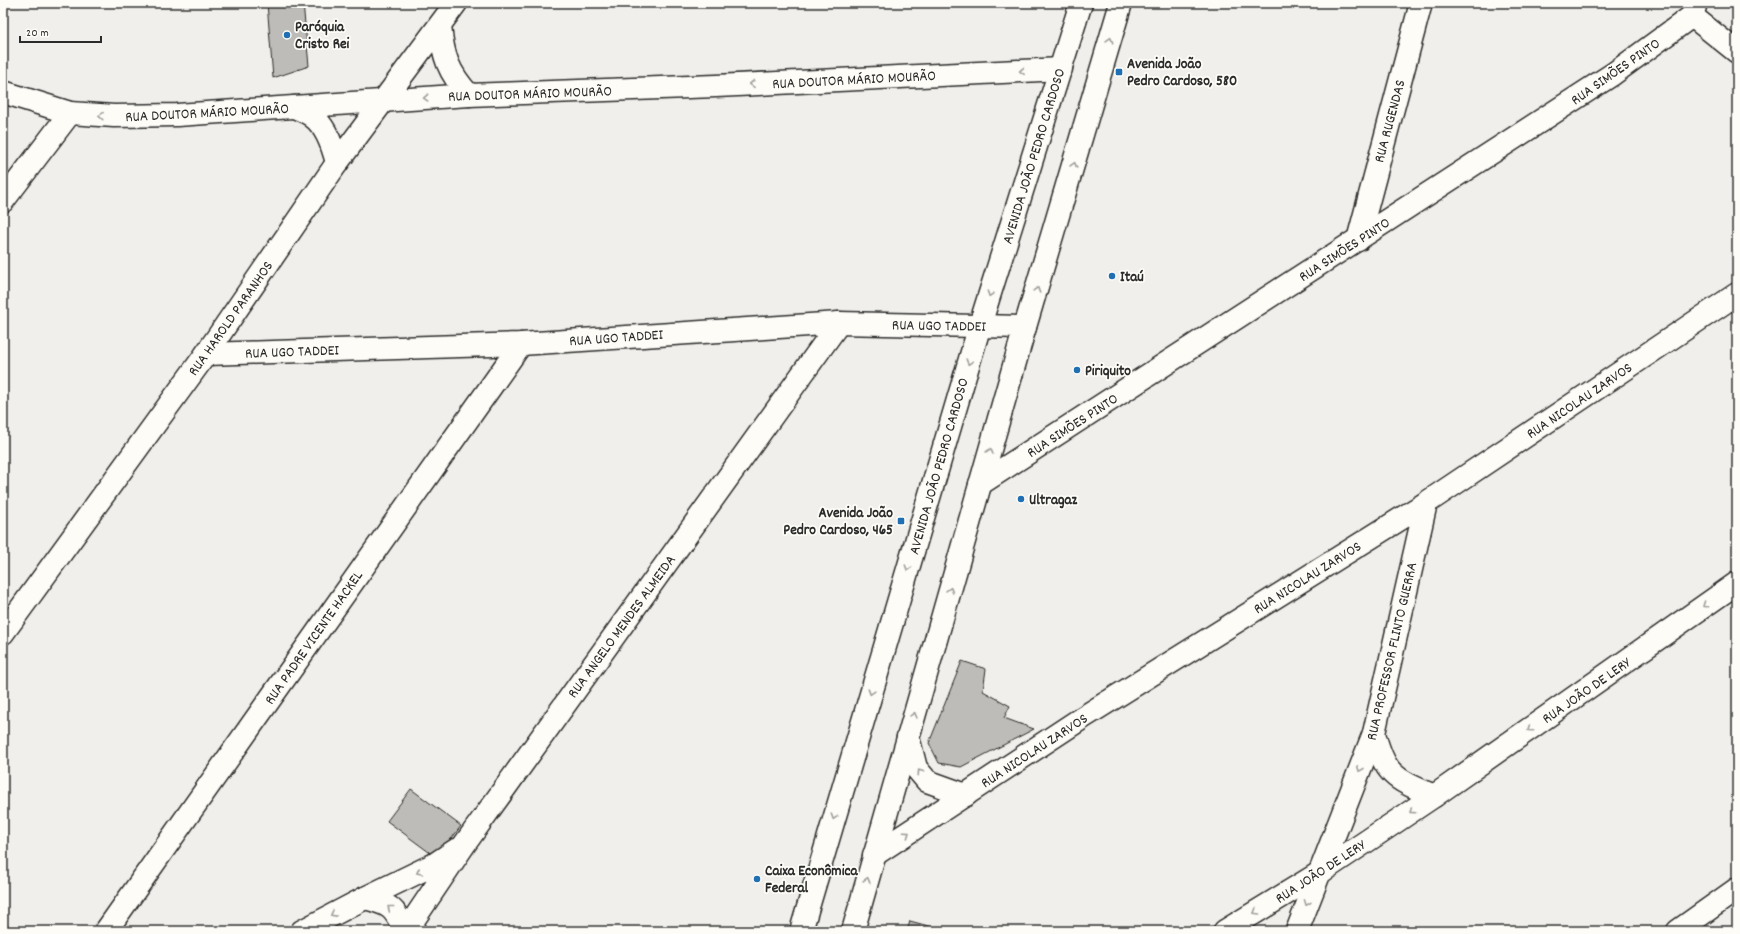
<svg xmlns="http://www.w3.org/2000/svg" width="1740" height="934" font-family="Dekko,sans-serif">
  <rect width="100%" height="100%" fill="#f0efeb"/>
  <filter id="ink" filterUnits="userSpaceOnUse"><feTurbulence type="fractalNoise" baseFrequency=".025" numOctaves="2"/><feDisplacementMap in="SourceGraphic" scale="8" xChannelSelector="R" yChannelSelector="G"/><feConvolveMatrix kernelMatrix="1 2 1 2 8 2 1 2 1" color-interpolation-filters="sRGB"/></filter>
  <g filter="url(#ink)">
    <!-- building -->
    <g fill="#bdbcb8" stroke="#2b2b2b">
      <path d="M267,3H303L309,66L273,78Z"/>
      <path d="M962,661L986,669L983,691L1010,706L1004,718L1034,729L961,767L939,763L929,743Z"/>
      <path d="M411,789L461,826L437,858L387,821Z"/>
      <path d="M910,921L947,931H907Z"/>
    </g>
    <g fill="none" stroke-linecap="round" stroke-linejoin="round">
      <defs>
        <g id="minor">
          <path d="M1692,16L1737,52"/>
          <path d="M440,26C443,56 448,72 469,95"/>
          <path d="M3,92L70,113L114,116L177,115L469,95L716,86L1061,69"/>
          <path d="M295,107C300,110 307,112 312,116C326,126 333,147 337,163"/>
          <path d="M3,201L70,113"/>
          <path d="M1358,240L1421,3"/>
          <path d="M206,354L521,344L839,323L1025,327"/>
          <path d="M980,484L1613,74L1692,16L1696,3"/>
          <path d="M3,633L206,354L337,163L456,3"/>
          <path d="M1374,733C1385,776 1395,779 1434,796"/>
          <path d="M908,737L916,768L927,781L966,795"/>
          <path d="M874,855L1082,718L1426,503L1737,294"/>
          <path d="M365,898C391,905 394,907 405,931"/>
          <path d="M106,931L521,344"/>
          <path d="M302,931L365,898L435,864L456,850"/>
          <path d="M406,931L464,845L839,323"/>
          <path d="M1225,931L1318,874L1434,796L1737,583"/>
          <path d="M1297,931L1374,733L1426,503"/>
          <path d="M1678,931L1737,889"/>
        </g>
        <g id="secondary">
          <path d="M801,931L980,325L1081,3"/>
          <path d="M853,931L1025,327L1121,3"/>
        </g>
      </defs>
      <!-- minor casing -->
      <use href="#minor" stroke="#2b2b2b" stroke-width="25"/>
      <!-- secondary casing -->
      <use href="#secondary" stroke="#2b2b2b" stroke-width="25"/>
      <!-- minor -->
      <use href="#minor" stroke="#fdfcf7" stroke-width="22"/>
      <!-- secondary -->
      <use href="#secondary" stroke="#fdfcf7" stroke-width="22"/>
    </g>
    <!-- one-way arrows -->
    <defs><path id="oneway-chevron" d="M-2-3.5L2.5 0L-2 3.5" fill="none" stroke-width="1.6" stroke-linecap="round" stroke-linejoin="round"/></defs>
    <g stroke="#9e9e9b">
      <use href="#oneway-chevron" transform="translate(1110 40) rotate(-74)"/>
      <use href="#oneway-chevron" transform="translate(1022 71) rotate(177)"/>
      <use href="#oneway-chevron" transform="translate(752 84) rotate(177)"/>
      <use href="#oneway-chevron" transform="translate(426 98) rotate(176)"/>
      <use href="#oneway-chevron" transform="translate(101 116) rotate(-176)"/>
      <use href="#oneway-chevron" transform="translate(1074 165) rotate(-74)"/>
      <use href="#oneway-chevron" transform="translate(1037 290) rotate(-73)"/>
      <use href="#oneway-chevron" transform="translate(990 294) rotate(108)"/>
      <use href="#oneway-chevron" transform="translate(969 362) rotate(106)"/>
      <use href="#oneway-chevron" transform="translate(990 451) rotate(-74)"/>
      <use href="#oneway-chevron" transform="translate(908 568) rotate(107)"/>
      <use href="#oneway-chevron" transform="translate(950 590) rotate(-74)"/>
      <use href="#oneway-chevron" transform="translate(1705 605) rotate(145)"/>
      <use href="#oneway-chevron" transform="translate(871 692) rotate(107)"/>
      <use href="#oneway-chevron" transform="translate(914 715) rotate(-74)"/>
      <use href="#oneway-chevron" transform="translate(1530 729) rotate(145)"/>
      <use href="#oneway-chevron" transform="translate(1360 769) rotate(112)"/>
      <use href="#oneway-chevron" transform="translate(920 772) rotate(-124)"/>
      <use href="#oneway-chevron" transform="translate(1412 811) rotate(146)"/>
      <use href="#oneway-chevron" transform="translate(834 817) rotate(107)"/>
      <use href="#oneway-chevron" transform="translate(907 834) rotate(-34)"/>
      <use href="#oneway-chevron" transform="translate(419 872) rotate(155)"/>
      <use href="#oneway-chevron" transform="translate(867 880) rotate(-74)"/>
      <use href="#oneway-chevron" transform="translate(1307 903) rotate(111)"/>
      <use href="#oneway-chevron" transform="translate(390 908) rotate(-142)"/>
      <use href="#oneway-chevron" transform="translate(1256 912) rotate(149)"/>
      <use href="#oneway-chevron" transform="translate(333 914) rotate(152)"/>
    </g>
  </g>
  <!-- markers -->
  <g fill="#1f6fb2" stroke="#fdfcf7" stroke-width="1.5">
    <circle cx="287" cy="35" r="4"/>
    <rect x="1115" y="68" width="8" height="8" rx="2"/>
    <circle cx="1112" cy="276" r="4"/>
    <circle cx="1077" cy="370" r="4"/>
    <circle cx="1021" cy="499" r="4"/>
    <rect x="897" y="517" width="8" height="8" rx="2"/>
    <circle cx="757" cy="879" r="4"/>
  </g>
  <g text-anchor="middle" stroke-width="3.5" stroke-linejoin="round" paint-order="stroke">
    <!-- poi labels -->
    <g font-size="15" font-weight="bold" fill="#2b2b2b" stroke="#fdfcf7" text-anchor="start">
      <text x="295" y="31">Paróquia<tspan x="295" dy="17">Cristo Rei</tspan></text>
      <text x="1127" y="68">Avenida João<tspan x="1127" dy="17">Pedro Cardoso, 580</tspan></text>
      <text x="1120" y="281">Itaú</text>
      <text x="1085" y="375">Piriquito</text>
      <text x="1029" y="504">Ultragaz</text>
      <text x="893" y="517" text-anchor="end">Avenida João<tspan x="893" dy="17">Pedro Cardoso, 465</tspan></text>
      <text x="765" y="875">Caixa Econômica<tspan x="765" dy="17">Federal</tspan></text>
    </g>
    <!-- street labels -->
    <g font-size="15" fill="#2b2b2b" stroke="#fdfcf7">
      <text transform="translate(1615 71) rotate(-35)" y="5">RUA SIMÕES PINTO</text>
      <text transform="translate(854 79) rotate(-3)" y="5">RUA DOUTOR MÁRIO MOURÃO</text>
      <text transform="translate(530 93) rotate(-2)" y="5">RUA DOUTOR MÁRIO MOURÃO</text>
      <text transform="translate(207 112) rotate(-3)" y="5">RUA DOUTOR MÁRIO MOURÃO</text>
      <text transform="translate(1389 121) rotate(-75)" y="5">RUA RUGENDAS</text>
      <text transform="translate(1033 156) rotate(-73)" y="5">AVENIDA JOÃO PEDRO CARDOSO</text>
      <text transform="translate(1344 249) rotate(-33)" y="5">RUA SIMÕES PINTO</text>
      <text transform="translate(230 318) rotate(-55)" y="5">RUA HAROLD PARANHOS</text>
      <text transform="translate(939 325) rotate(1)" y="5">RUA UGO TADDEI</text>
      <text transform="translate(616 337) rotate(-4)" y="5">RUA UGO TADDEI</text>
      <text transform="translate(292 351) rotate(-2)" y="5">RUA UGO TADDEI</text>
      <text transform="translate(1579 400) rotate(-34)" y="5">RUA NICOLAU ZARVOS</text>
      <text transform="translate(1072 425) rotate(-33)" y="5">RUA SIMÕES PINTO</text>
      <text transform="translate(938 466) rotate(-74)" y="5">AVENIDA JOÃO PEDRO CARDOSO</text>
      <text transform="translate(1307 577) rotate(-32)" y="5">RUA NICOLAU ZARVOS</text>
      <text transform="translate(621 626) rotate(-54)" y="5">RUA ANGELO MENDES ALMEIDA</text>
      <text transform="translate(313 637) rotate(-55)" y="5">RUA PADRE VICENTE HACKEL</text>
      <text transform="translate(1391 651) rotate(-77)" y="5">RUA PROFESSOR FLINTO GUERRA</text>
      <text transform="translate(1586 690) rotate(-35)" y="5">RUA JOÃO DE LERY</text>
      <text transform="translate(1034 750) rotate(-33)" y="5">RUA NICOLAU ZARVOS</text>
      <text transform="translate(1320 871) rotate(-33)" y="5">RUA JOÃO DE LERY</text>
    </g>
  </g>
  <!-- margin -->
  <rect width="1740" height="934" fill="none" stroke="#fdfcf7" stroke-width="16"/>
  <rect x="8" y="8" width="1724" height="918" fill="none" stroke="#2b2b2b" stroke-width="1.5" filter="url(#ink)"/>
  <!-- scale -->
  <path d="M20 36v6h81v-6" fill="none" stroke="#2b2b2b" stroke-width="2"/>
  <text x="26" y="36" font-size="12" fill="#2b2b2b" stroke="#fdfcf7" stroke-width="3" paint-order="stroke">20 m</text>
</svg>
